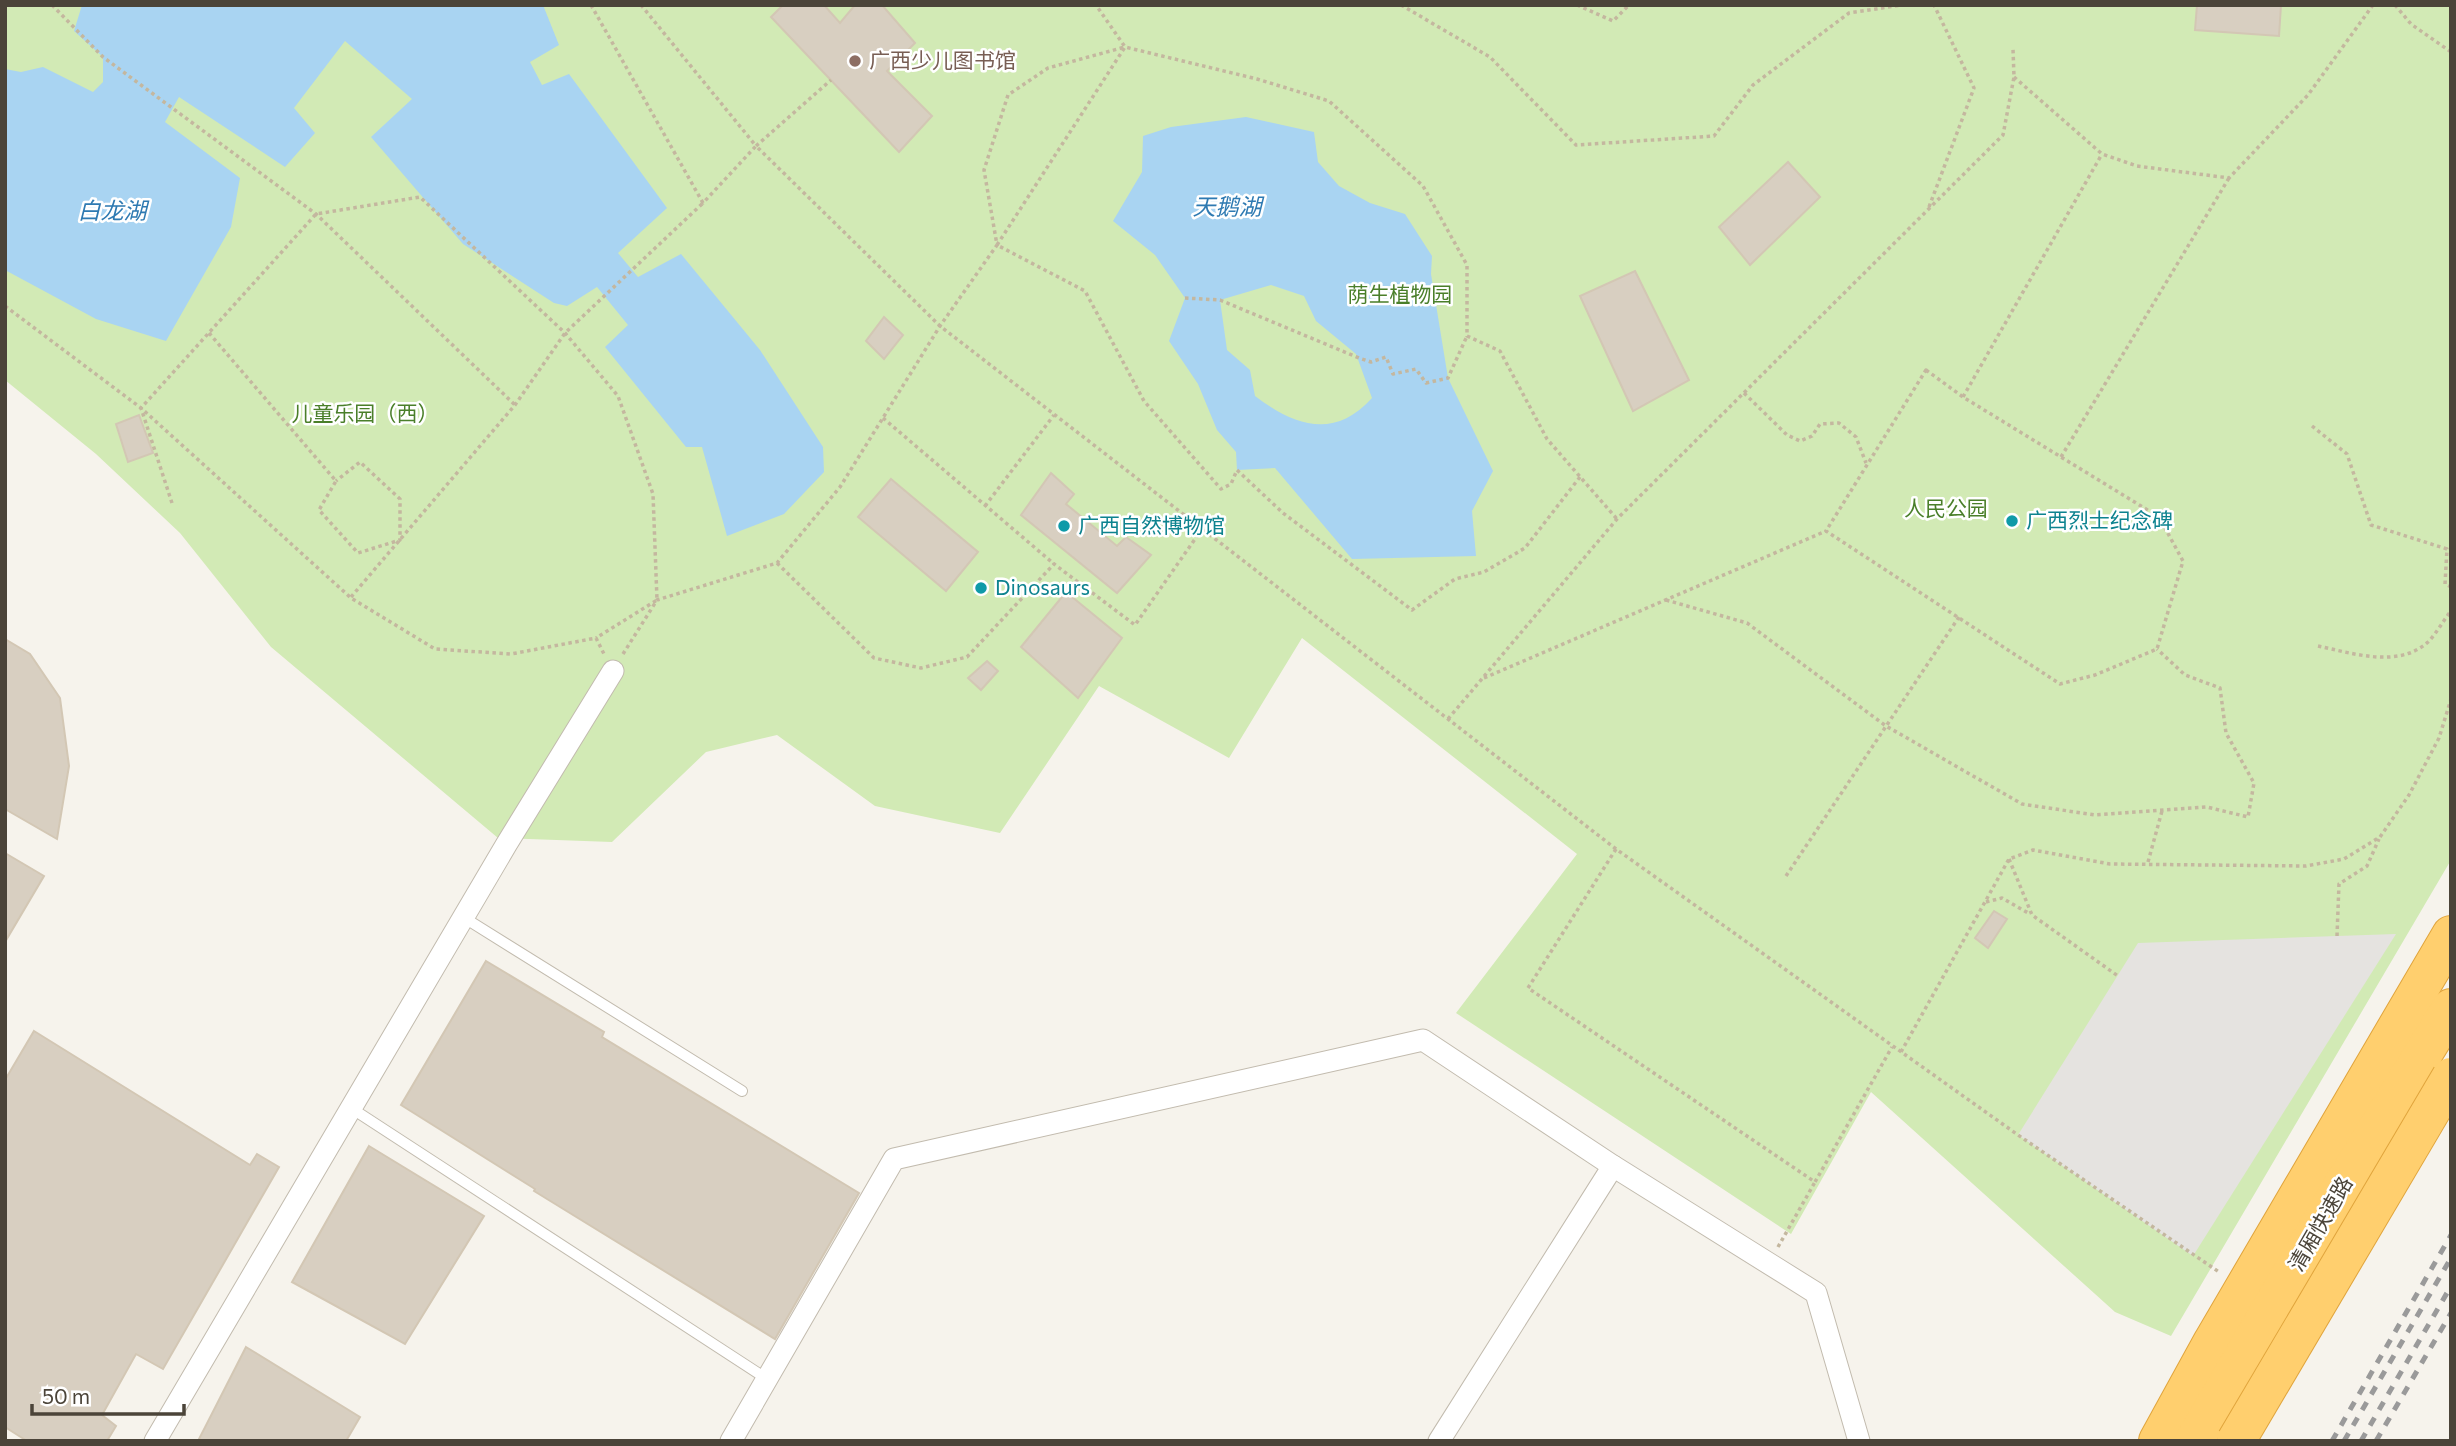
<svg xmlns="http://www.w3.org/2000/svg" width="2456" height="1446" font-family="Commissioner,'Noto Sans SC',sans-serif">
  <rect width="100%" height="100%" fill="#f6f3ec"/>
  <!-- green -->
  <path fill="#d2eab5" d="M5,5H2451V860L2171,1336L2115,1312L1871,1092L1791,1234L1456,1013L1577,854L1302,638L1229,758L1099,686L1000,833L875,806L777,735L706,752L612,842L498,838L271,647L180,533L96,454L5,380Z"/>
  <!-- parking -->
  <path fill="#e5e3e0" d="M2396,934L2193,1256L2018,1135L2138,943Z"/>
  <!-- water -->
  <g fill="#a9d4f2" fill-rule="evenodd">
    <path d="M82,5H543L559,45L530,62L542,85L569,74L667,208L618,253L638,277L681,254L760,350L823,447L824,472L784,514L727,536L702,447H686L605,347L628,325L597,287L567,306L554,303L463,244L371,137L412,99L345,41L294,108L315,133L285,167L179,97L165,122L240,178L231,227L166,341L96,319L5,270V69L21,72L43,67L93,92L103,82V57L74,31Z"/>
    <path d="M1246,117L1314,132L1318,162L1339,186L1370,203L1405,214L1432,256L1431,274L1448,378L1493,471L1472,511L1476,556L1352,559L1275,468L1237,470L1236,452L1217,430L1198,384L1169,341L1185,298L1155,255L1113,221L1142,172L1143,136L1171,127ZM1271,285L1304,296L1316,321L1356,354L1372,398C1334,440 1295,426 1255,396L1250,370L1227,350L1220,300Z"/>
  </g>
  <!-- building -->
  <g fill="#d8cfc1" stroke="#d3c7b4" stroke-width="2">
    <path d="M783,5H824L840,23L855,5H882L915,43L887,71L932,116L899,152L771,17Z"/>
    <path d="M2197,5H2281L2279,36L2195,30Z"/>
    <path d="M1788,162L1820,197L1750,265L1719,227Z"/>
    <path d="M1635,271L1689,380L1633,411L1580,296Z"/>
    <path d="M884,317L903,335L884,359L866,341Z"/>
    <path d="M139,415L153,453L128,462L116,424Z"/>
    <path d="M1051,473L1074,494L1066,504L1117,546L1126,537L1151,555L1117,593L1021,515Z"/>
    <path d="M891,479L978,552L946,591L858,517Z"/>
    <path d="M1066,592L1122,638L1078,698L1021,647Z"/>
    <path d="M5,639L30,654L60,698L69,766L57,839L5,809Z"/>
    <path d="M987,661L998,671L981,690L968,678Z"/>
    <path d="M5,853L44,876L5,942Z"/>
    <path d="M1994,911L2007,919L1988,948L1975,938Z"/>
    <path d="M486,961L604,1032L602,1037L859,1193L775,1339L534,1191L535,1189L401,1105Z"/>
    <path d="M34,1031L250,1165L257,1154L279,1167L163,1369L136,1354L102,1415L116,1426L107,1441H27L5,1427V1080Z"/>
    <path d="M369,1146L484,1216L405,1344L292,1282Z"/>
    <path d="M246,1347L360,1417L346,1441H198Z"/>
  </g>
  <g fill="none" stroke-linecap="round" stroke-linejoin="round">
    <defs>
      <g id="lane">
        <path d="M463,917L742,1091"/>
        <path d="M351,1108L767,1379"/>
      </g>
      <g id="street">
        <path d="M1613,1166L1816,1293L1859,1441"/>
        <path d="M155,1441L506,845L613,671"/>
        <path d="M731,1441L894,1159L1423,1040L1613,1166L1439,1441"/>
      </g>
      <g id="highway">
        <path d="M2158,1441L2213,1341L2451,935"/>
        <path d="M2194,1441L2341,1188L2451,1008"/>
      </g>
    </defs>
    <!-- lane casing -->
    <use href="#lane" stroke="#c2bbae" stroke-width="12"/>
    <!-- street casing -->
    <use href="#street" stroke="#c2bbae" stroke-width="23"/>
    <!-- highway casing -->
    <use href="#highway" stroke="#e0a43c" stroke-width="40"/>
    <!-- path -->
    <g stroke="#c4b79f" stroke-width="3.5" stroke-dasharray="3.5 3.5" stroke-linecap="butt">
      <path d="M52,5L103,57L316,214L515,405"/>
      <path d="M591,5L703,203L756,146L940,326L1616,849L2018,1135L2219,1272"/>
      <path d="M641,5L756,146L831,80"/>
      <path d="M1401,5L1490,57L1576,145L1714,136L1753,85L1849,13L1902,5"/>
      <path d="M1577,5L1613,21L1629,5"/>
      <path d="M2395,5L2411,24L2451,52"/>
      <path d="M2014,77L2102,154L2137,166L2229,178L2308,95L2373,5"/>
      <path d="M1929,207L1974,88L1934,5"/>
      <path d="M1185,298L1220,300L1359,358L1371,362L1386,357L1393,374L1416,369L1426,383L1448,378L1467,336"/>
      <path d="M5,306L141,408L351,598L435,649L511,654L596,638L604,654"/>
      <path d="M209,333L336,481L319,510L358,553L400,540V499L360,462L336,481"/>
      <path d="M1926,370L1963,397L2159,517L2183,561L2157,649L2095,675L2060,684L1826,531Z"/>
      <path d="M1744,393L1787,435L1800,441L1812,436L1820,424L1839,423L1856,437L1866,463"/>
      <path d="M1963,397L2102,154"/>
      <path d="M883,418L1054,564"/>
      <path d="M2312,426L2347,454L2371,525L2447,549L2445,584L2451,587"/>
      <path d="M2061,457L2229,178"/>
      <path d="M1580,477L1525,548L1484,572L1455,579L1412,610L1283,513L1237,470L1231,484L1221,489L1144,401L1085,291L997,245L1125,47L1257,79L1329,101L1423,186L1467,265V336L1500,351L1547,439L1617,519"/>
      <path d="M172,503L141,408L316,214L420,197L565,333L618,396L653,494L657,600L596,638"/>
      <path d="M985,506L1054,415"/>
      <path d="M777,563L874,658L921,668L967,657L1054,564L1135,625L1202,529"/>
      <path d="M351,597L515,405L565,333L703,203"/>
      <path d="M1666,600L1747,623L1886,726L2022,804L2095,815L2207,807L2248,817L2254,783L2226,733L2220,688L2185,675L2157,649"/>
      <path d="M2318,646C2352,653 2398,669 2428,642C2436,634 2443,621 2451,611"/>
      <path d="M623,654L657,600L777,563L840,487L940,326L997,245L984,170L1008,95L1048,68L1125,47L1096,5"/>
      <path d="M1484,678L1826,531"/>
      <path d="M1448,719L1617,519L2003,135L2014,77L2013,49"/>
      <path d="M1616,849L1528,988L1815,1182L1892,1047"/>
      <path d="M2009,859L2032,915L2118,976"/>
      <path d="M2148,862L2162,811"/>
      <path d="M1786,876L1959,617"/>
      <path d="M1986,902L2002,898L2030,914"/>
      <path d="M2337,936L2339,884L2367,866L2379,839"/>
      <path d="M1901,1052L2009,859L2033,850L2110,864L2306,866L2344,859L2380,837L2409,795L2439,738L2451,699"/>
      <path d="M1778,1247L1815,1182"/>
    </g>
    <!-- lane -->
    <use href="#lane" stroke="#fff" stroke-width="10"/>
    <!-- street -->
    <use href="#street" stroke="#fff" stroke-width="21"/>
    <!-- highway -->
    <use href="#highway" stroke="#ffcf6e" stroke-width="38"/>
    <!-- rail -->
    <g stroke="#9a9a9a" stroke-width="5" stroke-dasharray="9 9" stroke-linecap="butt">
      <path d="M2332,1441L2451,1235"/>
      <path d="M2344,1441L2451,1258"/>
      <path d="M2361,1441L2451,1286"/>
      <path d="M2376,1441L2451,1313"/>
    </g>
    <defs>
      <path id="highway-bridge" d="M2236,1441L2451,1077"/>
    </defs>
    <!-- highway-bridge casing -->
    <use href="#highway-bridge" stroke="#e0a43c" stroke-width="40" stroke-linecap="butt"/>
    <!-- highway-bridge -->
    <use href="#highway-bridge" stroke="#ffcf6e" stroke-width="38"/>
  </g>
  <!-- markers -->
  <circle fill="#8d6e63" stroke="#fff" stroke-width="2.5" cx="855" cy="61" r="7"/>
  <g fill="#0f9aa8" stroke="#fff" stroke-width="2.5">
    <circle cx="2012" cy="521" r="7"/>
    <circle cx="1064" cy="526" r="7"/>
    <circle cx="981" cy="588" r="7"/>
  </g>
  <g text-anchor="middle" stroke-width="5" stroke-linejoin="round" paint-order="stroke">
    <!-- education labels -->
    <g font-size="21" fill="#785e54" stroke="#fff" text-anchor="start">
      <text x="869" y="68">广西少儿图书馆</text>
    </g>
    <!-- park labels -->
    <g font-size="21" fill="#4a7f2a" stroke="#fff">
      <text x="1400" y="302">荫生植物园</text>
      <text x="365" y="421">儿童乐园（西）</text>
      <text x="1946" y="516">人民公园</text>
    </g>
    <!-- culture labels -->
    <g font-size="21" fill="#0d838f" stroke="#fff" text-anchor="start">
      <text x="2026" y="528">广西烈士纪念碑</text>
      <text x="1078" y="533">广西自然博物馆</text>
      <text x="995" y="595">Dinosaurs</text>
    </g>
    <!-- street labels -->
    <g font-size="21" fill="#4b4439" stroke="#fff">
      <text transform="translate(2321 1224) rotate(-60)" y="7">清厢快速路</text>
    </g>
    <!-- water labels -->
    <g font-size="23" font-style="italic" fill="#2e7ab2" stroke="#fff">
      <text x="1227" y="215">天鹅湖</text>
      <text x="112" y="219">白龙湖</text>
    </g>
  </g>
  <!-- border -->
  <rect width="2456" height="1446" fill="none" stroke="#4b4439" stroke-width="14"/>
  <!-- scale -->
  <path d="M32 1404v10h152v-10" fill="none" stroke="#4b4439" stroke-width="3.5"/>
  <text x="42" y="1404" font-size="21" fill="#4b4439" stroke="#ffffff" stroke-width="5" paint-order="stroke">50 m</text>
</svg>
